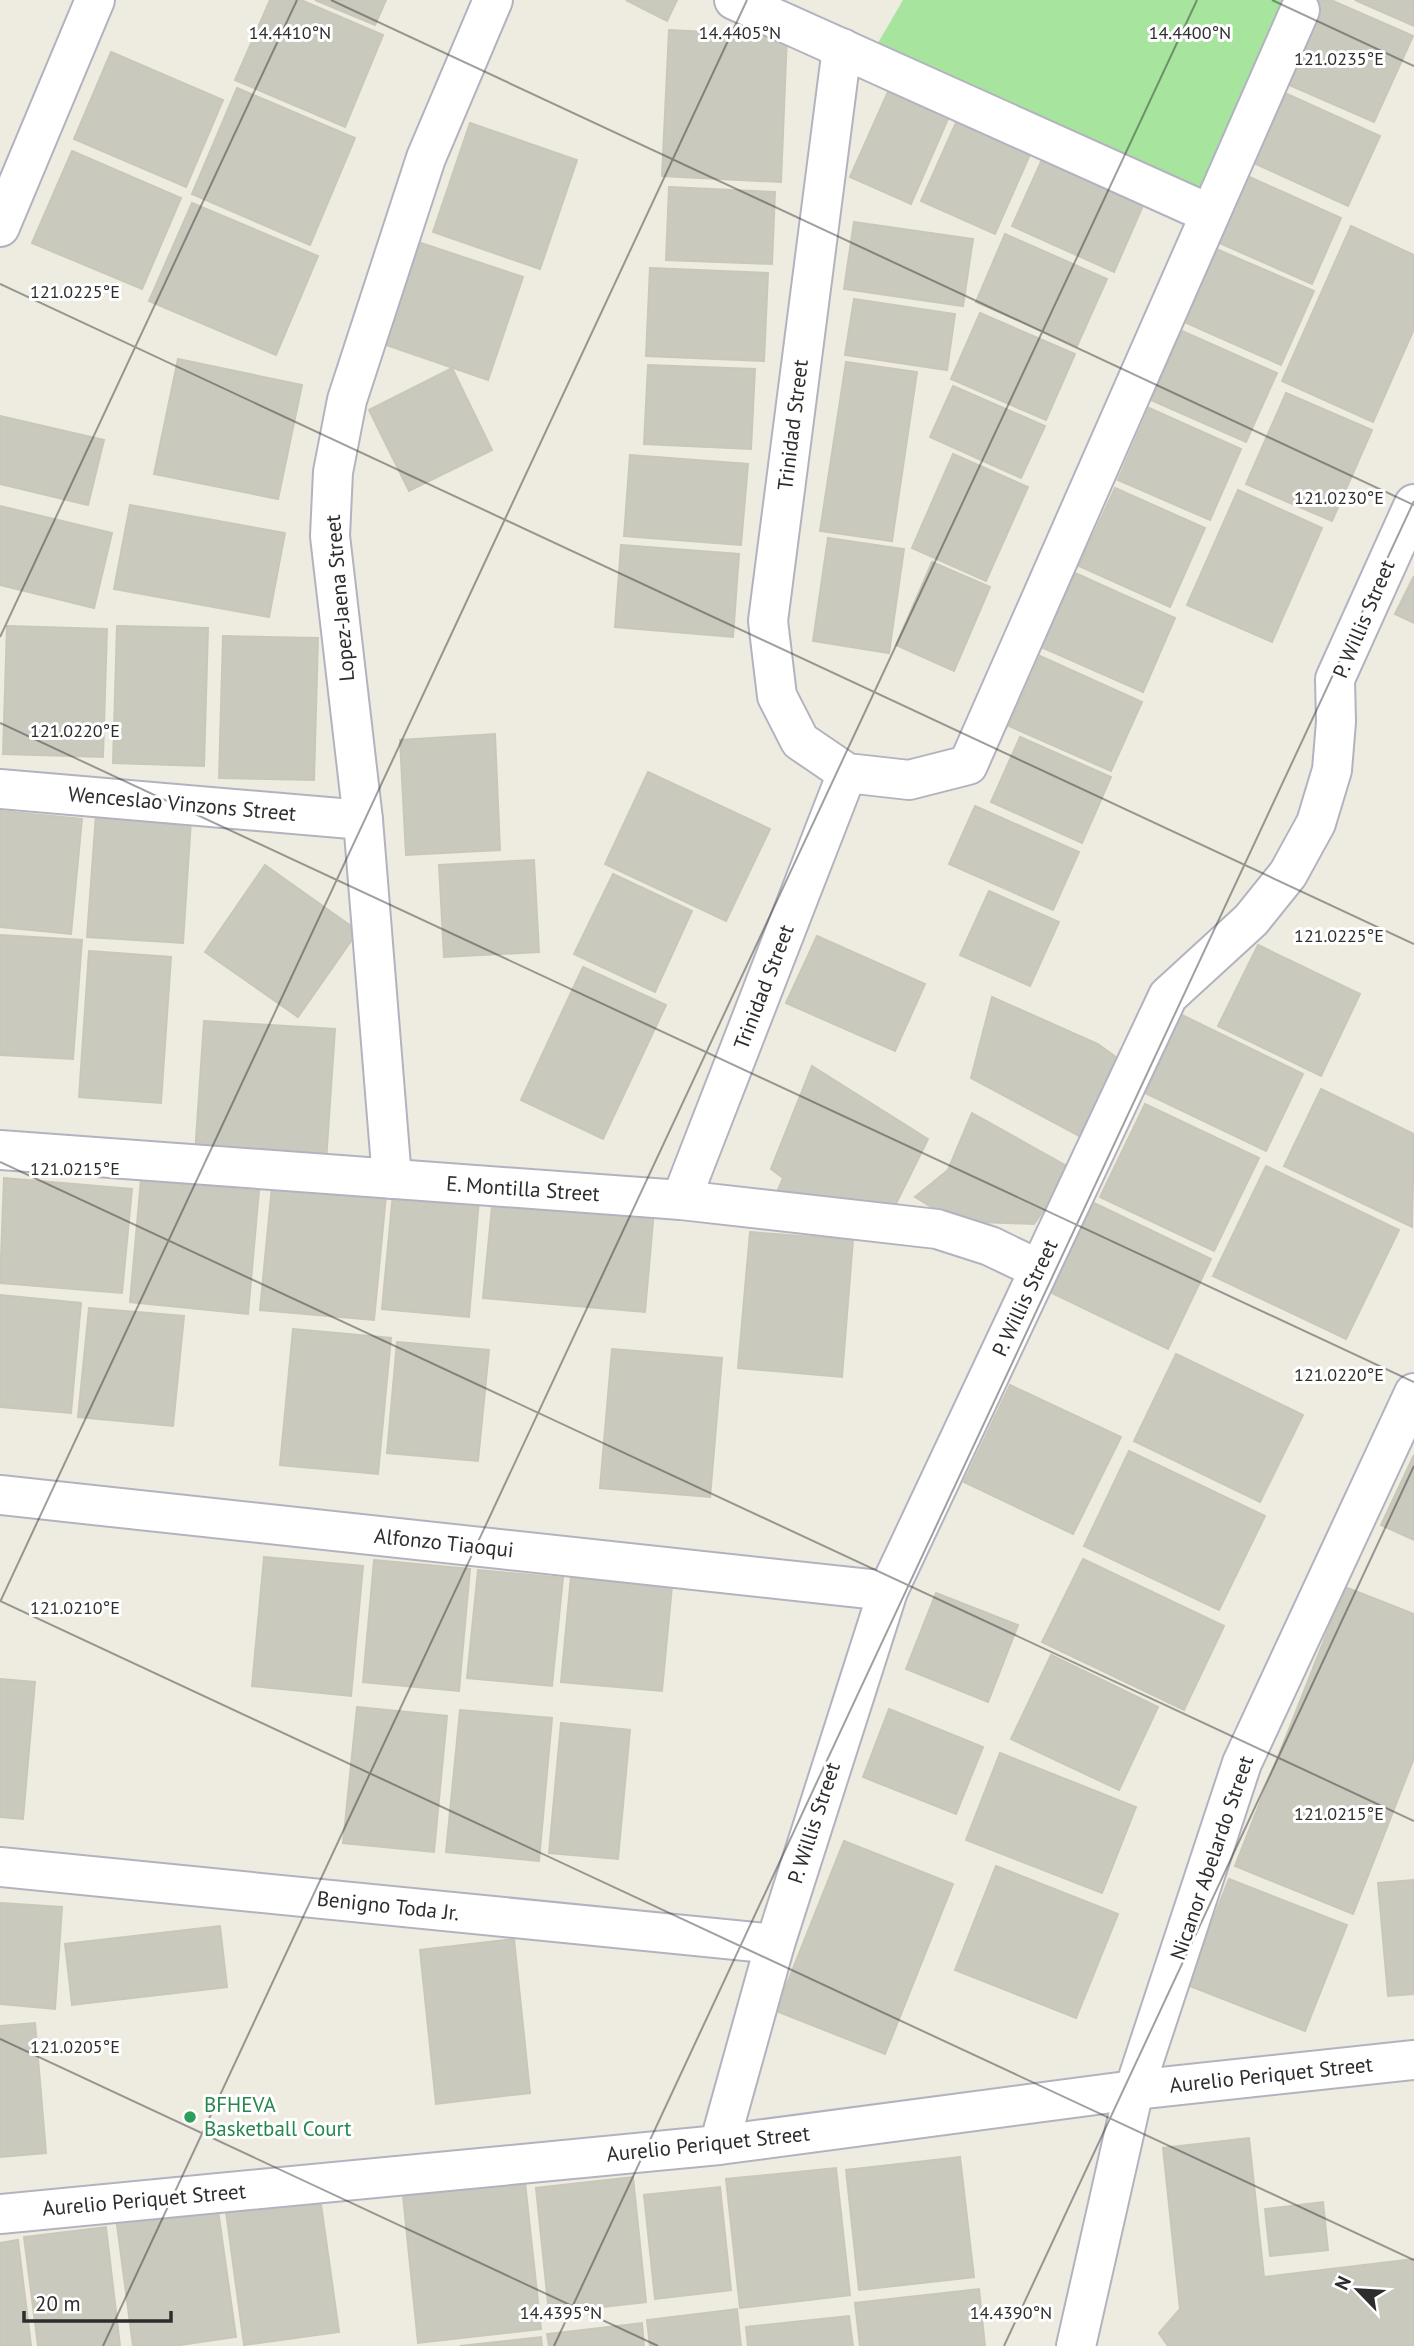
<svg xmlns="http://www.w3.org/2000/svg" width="1414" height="2346" font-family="'PT Sans',sans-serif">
  <rect width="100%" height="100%" fill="#eeebe0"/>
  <!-- green -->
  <path fill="#a7e49d" d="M903,0H1293L1196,198L871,55Z"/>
  <!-- building -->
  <g fill="#cac9be" stroke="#cac7b9" stroke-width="2">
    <path d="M270,0H301L383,35L345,127L235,80Z"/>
    <path d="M315,0H386L375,25Z"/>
    <path d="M626,0H677L667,21Z"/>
    <path d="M1315,0H1331L1413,36L1374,122L1280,81Z"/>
    <path d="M1355,0H1414V26Z"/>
    <path d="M669,30L787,36L781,182L662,176Z"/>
    <path d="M111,52L223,100L186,187L74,139Z"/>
    <path d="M891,85L951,112L911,204L850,177Z"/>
    <path d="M237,88L355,138L310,245L192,194Z"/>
    <path d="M1276,89L1380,136L1348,206L1245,159Z"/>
    <path d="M958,118L1032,150L995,234L921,201Z"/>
    <path d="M470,123L577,160L540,269L433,232Z"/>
    <path d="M72,151L181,198L142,289L32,243Z"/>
    <path d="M1044,155L1145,201L1114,272L1012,226Z"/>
    <path d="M1236,171L1341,218L1312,284L1206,237Z"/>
    <path d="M669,187L775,192L772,264L666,260Z"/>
    <path d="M192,203L318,256L276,355L149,301Z"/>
    <path d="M854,222L973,239L963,306L844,289Z"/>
    <path d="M1351,226L1414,255V329L1373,422L1282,381Z"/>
    <path d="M1005,234L1107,279L1077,346L976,302Z"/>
    <path d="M418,242L523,277L488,380L383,344Z"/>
    <path d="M1214,248L1314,291L1281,365L1182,321Z"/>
    <path d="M650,268L768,273L764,361L646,356Z"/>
    <path d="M854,299L955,314L947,370L845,355Z"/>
    <path d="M980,313L1075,354L1046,420L951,379Z"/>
    <path d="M1182,331L1277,373L1246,442L1151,400Z"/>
    <path d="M178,359L302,385L278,499L154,474Z"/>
    <path d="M846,362L917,372L892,541L820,531Z"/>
    <path d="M648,365L755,369L751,449L644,444Z"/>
    <path d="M452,368L492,450L409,491L369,410Z"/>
    <path d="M953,386L1045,426L1021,478L930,437Z"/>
    <path d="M1286,393L1372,430L1332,521L1246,484Z"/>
    <path d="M1149,408L1241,449L1210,520L1118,480Z"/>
    <path d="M0,416L104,440L88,505L0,484Z"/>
    <path d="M953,454L1028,487L986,581L912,548Z"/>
    <path d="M630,455L748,464L741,545L624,536Z"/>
    <path d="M1115,488L1205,528L1170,607L1079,566Z"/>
    <path d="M1238,490L1322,528L1272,642L1187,605Z"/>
    <path d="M130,505L285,533L269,617L114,589Z"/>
    <path d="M0,506L112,533L94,608L0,585Z"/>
    <path d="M828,538L904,549L889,653L813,641Z"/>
    <path d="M621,545L739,554L733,637L615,627Z"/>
    <path d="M932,562L990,587L954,671L896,645Z"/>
    <path d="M1075,573L1175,618L1143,692L1041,647Z"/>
    <path d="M1414,576V623L1395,614Z"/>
    <path d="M7,626L107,629L103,757L3,754Z"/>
    <path d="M117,626L208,628L204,766L113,763Z"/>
    <path d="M223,636L318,638L314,780L219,778Z"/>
    <path d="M1040,656L1142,702L1111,771L1009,726Z"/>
    <path d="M495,734L500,850L406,855L400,740Z"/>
    <path d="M1020,737L1111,777L1082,843L991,802Z"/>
    <path d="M648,772L770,829L726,921L605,864Z"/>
    <path d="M975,806L1079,852L1053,910L949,864Z"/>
    <path d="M0,811L82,819L71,934L0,927Z"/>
    <path d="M96,814L191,820L183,943L87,937Z"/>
    <path d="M534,860L539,952L444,957L439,865Z"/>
    <path d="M265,865L358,931L298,1017L205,952Z"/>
    <path d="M613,874L692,911L655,992L574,954Z"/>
    <path d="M989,891L1059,922L1030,986L960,955Z"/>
    <path d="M0,935L82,940L73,1059L0,1055Z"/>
    <path d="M817,936L925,984L895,1051L786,1003Z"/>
    <path d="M1258,945L1360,994L1321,1076L1218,1026Z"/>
    <path d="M89,951L171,957L161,1103L79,1097Z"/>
    <path d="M583,967L666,1005L603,1139L521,1100Z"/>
    <path d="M992,997L1098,1044L1116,1057L1085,1139L971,1078Z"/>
    <path d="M1180,1014L1303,1074L1266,1151L1143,1092Z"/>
    <path d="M204,1021L335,1029L326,1162L195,1154Z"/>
    <path d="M812,1066L928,1139L891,1214L775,1197L783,1178L771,1169Z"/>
    <path d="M1321,1089L1414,1134L1412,1227L1284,1166Z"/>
    <path d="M1145,1104L1259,1158L1214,1251L1100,1197Z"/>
    <path d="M972,1113L1072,1169L1034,1224L954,1221L915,1197L948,1170Z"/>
    <path d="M1266,1166L1399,1230L1346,1339L1213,1276Z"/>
    <path d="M4,1178L132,1189L122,1293L0,1283Z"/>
    <path d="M141,1179L259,1191L248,1314L130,1302Z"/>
    <path d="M272,1186L386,1196L374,1320L260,1310Z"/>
    <path d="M393,1193L479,1200L469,1317L382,1309Z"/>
    <path d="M493,1196L654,1210L645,1312L483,1298Z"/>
    <path d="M1094,1203L1211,1259L1168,1349L1050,1292Z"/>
    <path d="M750,1232L853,1240L842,1377L738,1368Z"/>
    <path d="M0,1295L81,1303L71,1413L0,1407Z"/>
    <path d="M89,1308L184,1316L173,1426L78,1417Z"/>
    <path d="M293,1329L391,1338L378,1474L280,1465Z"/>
    <path d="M397,1342L489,1350L478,1461L387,1453Z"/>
    <path d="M612,1349L722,1358L710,1497L600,1488Z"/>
    <path d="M1176,1354L1303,1415L1260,1502L1134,1441Z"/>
    <path d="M1010,1385L1121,1437L1073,1534L964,1482Z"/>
    <path d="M1129,1451L1265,1516L1219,1610L1084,1546Z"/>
    <path d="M1414,1455V1540L1381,1525Z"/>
    <path d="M264,1557L363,1566L351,1696L252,1686Z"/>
    <path d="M1083,1559L1224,1626L1184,1710L1042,1642Z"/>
    <path d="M374,1560L470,1569L459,1691L363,1682Z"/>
    <path d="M478,1570L563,1578L552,1686L467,1678Z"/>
    <path d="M571,1576L672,1586L662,1691L561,1682Z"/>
    <path d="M1345,1587L1414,1614V1758L1353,1914L1235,1866Z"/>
    <path d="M936,1593L1018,1625L988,1702L906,1669Z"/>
    <path d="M1051,1655L1158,1707L1119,1790L1011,1739Z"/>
    <path d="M0,1679L35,1682L23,1819L0,1817Z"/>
    <path d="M357,1707L447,1716L434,1852L343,1843Z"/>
    <path d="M889,1709L983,1747L956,1814L863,1777Z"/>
    <path d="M460,1710L552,1718L539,1861L446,1852Z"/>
    <path d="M561,1723L630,1730L618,1859L549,1853Z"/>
    <path d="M1000,1753L1136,1807L1102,1893L966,1840Z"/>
    <path d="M844,1841L953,1884L885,2054L776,2011Z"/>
    <path d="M996,1866L1118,1914L1076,2018L955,1970Z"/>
    <path d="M1229,1879L1347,1925L1305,2031L1187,1985Z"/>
    <path d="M1414,1880V1994L1388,1996L1378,1883Z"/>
    <path d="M0,1903L62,1907L55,2009L0,2004Z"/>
    <path d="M220,1926L227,1987L72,2005L65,1944Z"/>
    <path d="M514,1939L530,2093L436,2104L420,1950Z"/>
    <path d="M35,2023L46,2153L0,2157V2026Z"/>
    <path d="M1249,2138L1264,2277L1414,2259V2346H1168L1159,2333L1180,2309L1163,2148Z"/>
    <path d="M960,2157L974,2277L859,2290L846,2170Z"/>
    <path d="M836,2168L850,2295L740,2308L726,2179Z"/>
    <path d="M633,2177L646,2302L549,2313L536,2188Z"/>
    <path d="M525,2182L541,2329L418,2343L403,2196Z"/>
    <path d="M720,2187L731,2290L655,2299L644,2195Z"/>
    <path d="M319,2190L339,2332L244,2345L225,2204Z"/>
    <path d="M1323,2202L1328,2250L1270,2256L1265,2209Z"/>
    <path d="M217,2203L236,2337L173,2346H133L116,2217Z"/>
    <path d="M106,2227L120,2346H38L24,2237Z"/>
    <path d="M18,2240L31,2346H0V2243Z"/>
    <path d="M979,2289L985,2346H860L855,2303Z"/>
    <path d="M737,2309L741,2346H650L647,2320Z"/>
    <path d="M849,2316L853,2346H748L746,2327Z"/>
    <path d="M642,2323L644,2346H549L547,2334Z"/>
    <path d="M541,2337L542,2346H460Z"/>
  </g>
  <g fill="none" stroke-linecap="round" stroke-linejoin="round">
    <defs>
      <g id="minor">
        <path d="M734,0L1210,214"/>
        <path d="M842,48L768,621L777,696L800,741L847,773L909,780L968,765L1300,10"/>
        <path d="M0,227L95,0"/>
        <path d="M0,789L363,820"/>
        <path d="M0,1150L681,1200L937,1229L990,1246L1038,1269"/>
        <path d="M392,1179L363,820L330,536L333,472L347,400L426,158L493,0"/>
        <path d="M681,1200L847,773"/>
        <path d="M0,1495L888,1591"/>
        <path d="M0,1867L775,1944"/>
        <path d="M719,2145L775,1944L888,1591L1168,996L1251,920L1288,874L1316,823L1332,770L1336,722L1335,679L1414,504"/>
        <path d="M0,2214L719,2145L1134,2090L1414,2060"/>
        <path d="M1076,2346L1134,2090L1242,1763L1414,1393"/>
      </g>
    </defs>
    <!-- minor casing -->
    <use href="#minor" stroke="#b3b3c0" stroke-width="42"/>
    <!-- minor -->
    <use href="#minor" stroke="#fff" stroke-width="38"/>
  </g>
  <!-- ticks -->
  <path fill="none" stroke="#2d2d2d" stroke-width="2" stroke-opacity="0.45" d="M331,0L1414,505M1272,0L1414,66M0,284L1414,944M0,637L297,0M0,723L1414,1382M0,1162L1414,1821M0,1601L1414,2260M0,1602L747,0M0,2039L658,2346M103,2346L1197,0M554,2346L1414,501M1004,2346L1414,1466"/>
  <!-- markers -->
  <circle fill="#2e9e5b" stroke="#fff" stroke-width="2.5" cx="190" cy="2117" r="7"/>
  <g text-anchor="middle" stroke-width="6" stroke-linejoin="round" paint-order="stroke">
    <!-- street labels -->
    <g font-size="21" fill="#2d2d2d" stroke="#fff">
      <text transform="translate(793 425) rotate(-83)" y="7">Trinidad Street</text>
      <text transform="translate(340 598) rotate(-95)" y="7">Lopez-Jaena Street</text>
      <text transform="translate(1364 619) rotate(-67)" y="7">P. Willis Street</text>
      <text transform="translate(182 804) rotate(5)" y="7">Wenceslao Vinzons Street</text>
      <text transform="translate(764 987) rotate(-69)" y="7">Trinidad Street</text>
      <text transform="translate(523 1189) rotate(4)" y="7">E. Montilla Street</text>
      <text transform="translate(1025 1298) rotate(-65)" y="7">P. Willis Street</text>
      <text transform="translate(444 1543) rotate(6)" y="7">Alfonzo Tiaoqui</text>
      <text transform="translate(814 1823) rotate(-72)" y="7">P. Willis Street</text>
      <text transform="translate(1212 1858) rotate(-71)" y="7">Nicanor Abelardo Street</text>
      <text transform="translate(388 1906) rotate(6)" y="7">Benigno Toda Jr.</text>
      <text transform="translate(1271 2075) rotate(-6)" y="7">Aurelio Periquet Street</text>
      <text transform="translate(708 2144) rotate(-6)" y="7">Aurelio Periquet Street</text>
      <text transform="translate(144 2200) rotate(-5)" y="7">Aurelio Periquet Street</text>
    </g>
    <!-- leisure labels -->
    <g font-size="21" fill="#27864d" stroke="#fff" text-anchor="start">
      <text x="204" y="2112">BFHEVA<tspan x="204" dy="24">Basketball Court</tspan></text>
    </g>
  </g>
  <g font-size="18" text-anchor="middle" fill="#2d2d2d" stroke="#fff" stroke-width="6" stroke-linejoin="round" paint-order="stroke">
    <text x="290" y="39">14.4410°N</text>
    <text x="740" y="39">14.4405°N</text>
    <text x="1190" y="39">14.4400°N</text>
    <text x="1339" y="65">121.0235°E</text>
    <text x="75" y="298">121.0225°E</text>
    <text x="1339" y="504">121.0230°E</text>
    <text x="75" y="737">121.0220°E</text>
    <text x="1339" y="942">121.0225°E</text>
    <text x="75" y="1175">121.0215°E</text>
    <text x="1339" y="1381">121.0220°E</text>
    <text x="75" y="1614">121.0210°E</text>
    <text x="1339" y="1820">121.0215°E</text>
    <text x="75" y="2053">121.0205°E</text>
    <text x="561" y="2319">14.4395°N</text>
    <text x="1011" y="2319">14.4390°N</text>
  </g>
  <!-- north arrow -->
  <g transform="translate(1358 2290) rotate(295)" stroke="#ffffff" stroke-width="5" paint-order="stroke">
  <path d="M0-5L12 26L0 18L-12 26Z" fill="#2d2d2d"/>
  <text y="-10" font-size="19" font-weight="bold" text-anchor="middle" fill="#2d2d2d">N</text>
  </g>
  <!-- scale -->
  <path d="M24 2311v10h147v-10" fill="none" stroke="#2d2d2d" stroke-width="3.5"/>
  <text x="35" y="2311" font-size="21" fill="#2d2d2d" stroke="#ffffff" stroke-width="5" paint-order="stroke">20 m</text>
</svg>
